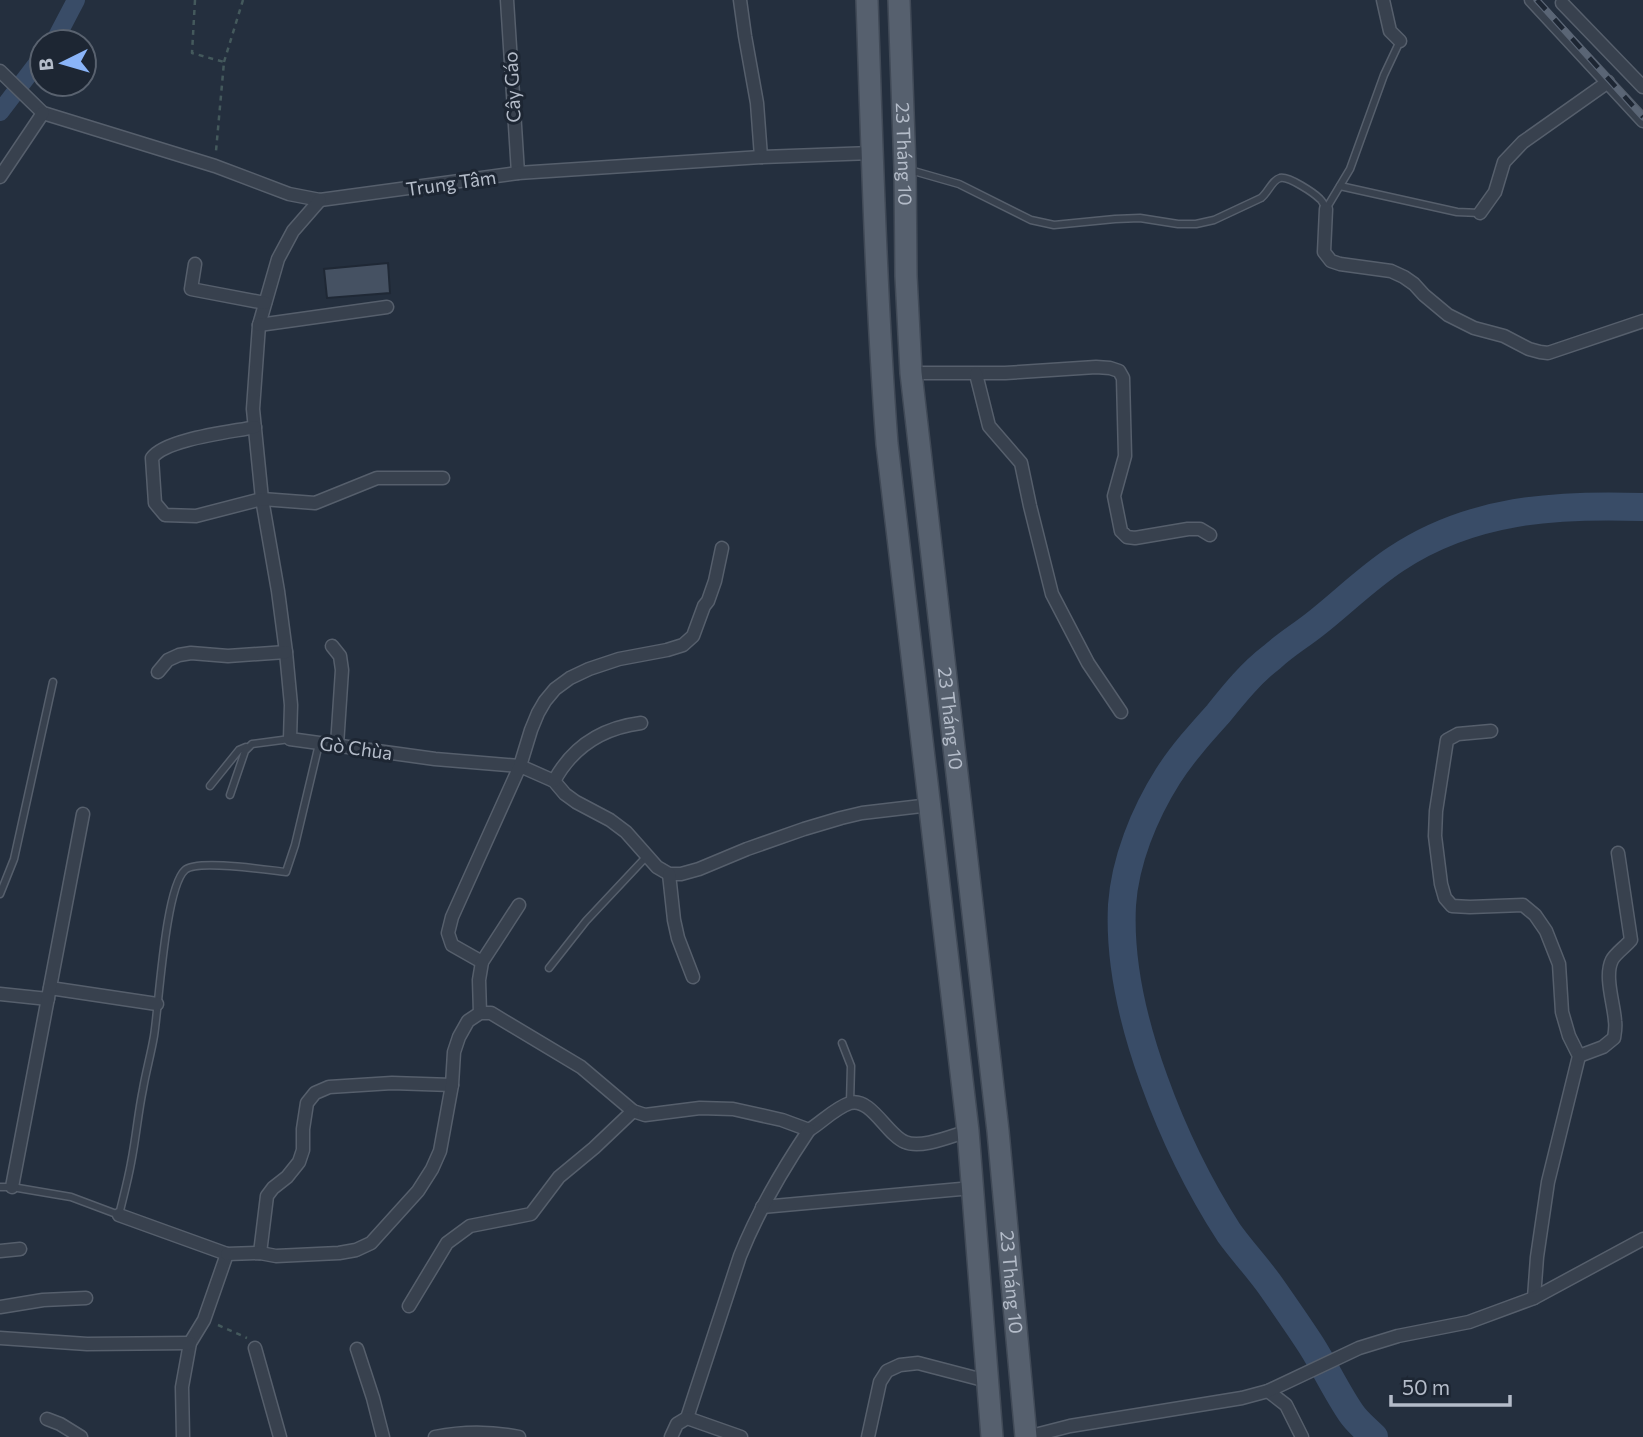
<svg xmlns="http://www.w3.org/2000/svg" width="1643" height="1437" font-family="Commissioner,sans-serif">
  <rect width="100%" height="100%" fill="#242f3e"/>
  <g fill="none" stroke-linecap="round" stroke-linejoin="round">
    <!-- canal -->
    <g stroke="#394c67" stroke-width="18">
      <path d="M54,42L76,0"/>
      <path d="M0,112L42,57"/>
    </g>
    <!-- river -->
    <path stroke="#394c67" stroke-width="28" d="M1374,1437C1366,1429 1357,1422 1351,1413C1336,1391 1325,1367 1311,1345C1298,1325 1284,1305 1270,1285C1257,1267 1242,1251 1229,1233C1198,1185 1173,1133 1154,1080C1134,1025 1119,964 1122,905C1125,861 1144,814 1168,776C1182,754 1200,734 1218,714C1234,694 1251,673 1272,657C1285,645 1300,636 1314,625C1341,604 1367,578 1396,559C1471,509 1556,504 1643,507"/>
  </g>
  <!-- building -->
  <path fill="#455162" stroke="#1f2835" stroke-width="2" d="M388,263L390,293L327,298L324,269Z"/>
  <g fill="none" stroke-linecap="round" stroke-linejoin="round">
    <defs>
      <g id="lane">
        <path d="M910,170L959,184L1031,220L1054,225L1115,219L1140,218L1178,224H1196L1214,220L1261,198C1268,193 1272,180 1280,178C1289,176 1314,193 1320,199C1321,199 1326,208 1326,209L1350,169L1384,75L1400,41"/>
        <path d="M1340,186L1457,212L1480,213"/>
        <path d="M210,786L239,750L246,747"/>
        <path d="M230,795L245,751L252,744L290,739"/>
        <path d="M0,894L14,859L53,682"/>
        <path d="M549,968L586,921L647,856"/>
        <path d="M842,1043L851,1066L850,1103"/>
        <path d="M0,1187H12L71,1197L119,1215C123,1198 128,1180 131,1163C136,1138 138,1113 143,1089C146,1071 151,1054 154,1036C159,1005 165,888 185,870C197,859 267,870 286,872L295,845L319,744"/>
      </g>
      <g id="street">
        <path d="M507,0L518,173"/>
        <path d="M740,0L745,36L757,103L761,157"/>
        <path d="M1383,0L1390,31L1400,41"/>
        <path d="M1531,0L1643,121"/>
        <path d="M1562,3L1643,87"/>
        <path d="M0,71L43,113L215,166L289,194L320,200L518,173L761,157L872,153"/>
        <path d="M0,177L43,113"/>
        <path d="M320,200L293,231L278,259L259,325L253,409L262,499L278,591L286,652L291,705L290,739L435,759L520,766L554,781L565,794L576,802L610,820L626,832L657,867L669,874H681L699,869L747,849L804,829L841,818L862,813L930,805"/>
        <path d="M1326,209L1324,252L1331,261L1340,264L1391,271L1404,277L1414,284L1424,295L1448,315L1474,328L1504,336L1529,349L1540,352L1548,353L1643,321"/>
        <path d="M1480,213L1495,192L1504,162L1523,142L1608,82"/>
        <path d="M195,264L191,289L265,303"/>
        <path d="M259,325L387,307"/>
        <path d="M911,373H1005L1096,367L1110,368L1119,371L1123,378L1125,456L1114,496L1121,531L1127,537L1135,538L1188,529H1200L1210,535"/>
        <path d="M976,374L989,426L1021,463L1030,506L1052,594L1088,663L1121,712"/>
        <path d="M255,427C231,432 165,439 152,458L155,503L165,515L196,516L262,499L315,503L377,478H443"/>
        <path d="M332,646L340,656L342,670L337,745"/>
        <path d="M158,672L168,660L179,655L191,653L228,656L286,652"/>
        <path d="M1491,731L1458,734L1447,740L1436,811L1435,836L1441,884L1445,898L1452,906L1470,907L1523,905L1535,915L1546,931L1559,964L1562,1012L1569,1036L1579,1056L1548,1182L1537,1257L1534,1298"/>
        <path d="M554,781C573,746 602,728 641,723"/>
        <path d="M669,874L674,920L678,938L693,977"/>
        <path d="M482,962L452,945L448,933L452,917L520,766L531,730L538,713L545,701L555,689L570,678L589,669L619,659L667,650L683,645L693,636L704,606L708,601L715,581L722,548"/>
        <path d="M50,988L157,1004"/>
        <path d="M0,994L48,999"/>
        <path d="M480,1013L479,980L482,962L519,905"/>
        <path d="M1579,1056L1603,1047L1614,1038C1615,1032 1616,1027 1615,1021C1614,1004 1604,976 1612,960C1615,954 1626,946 1631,940L1618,853"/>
        <path d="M12,1187L83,814"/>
        <path d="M762,1207L972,1188"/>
        <path d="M119,1215L227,1254L204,1320L190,1343L182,1387L183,1437"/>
        <path d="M0,1251L20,1249"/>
        <path d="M260,1253L267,1196L273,1188L287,1177L299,1162L303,1150V1129L307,1103L315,1093L329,1087L392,1083L452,1085"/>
        <path d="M227,1254L260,1253L276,1256L339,1253L356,1250L371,1243L418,1191L432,1169L440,1151L452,1085L454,1052L459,1037L468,1021L480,1013H491L581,1067L633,1111L645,1115L700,1108L733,1109L782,1120L809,1130C822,1122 835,1108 850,1103C871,1097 887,1135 905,1142C921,1149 951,1136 968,1131"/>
        <path d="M409,1306L447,1243L470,1226L531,1214L559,1177L594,1148L633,1111"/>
        <path d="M0,1307L43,1300L86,1298"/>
        <path d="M0,1338L87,1344L190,1343"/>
        <path d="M255,1348L280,1437"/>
        <path d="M357,1349L373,1398L383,1437"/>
        <path d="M1268,1391L1286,1405L1302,1437"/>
        <path d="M687,1418L740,1256C758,1211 782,1170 809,1130"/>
        <path d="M47,1419L60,1424L81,1437"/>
        <path d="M435,1437C464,1431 490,1431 519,1437"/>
        <path d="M671,1437L677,1424L687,1418L741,1437"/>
        <path d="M868,1437L880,1382L887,1371L900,1365L918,1363L987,1381"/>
        <path d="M1027,1437L1070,1426L1242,1398L1268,1391L1359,1348L1398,1336L1469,1322L1534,1298L1643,1239"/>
      </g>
      <g id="primary">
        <path d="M867,0C872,148 876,296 887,444L968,1131L992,1437"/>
        <path id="s1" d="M899,0L905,169L906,276L911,373L998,1131L1026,1437"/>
      </g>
    </defs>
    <!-- lane casing -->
    <use href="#lane" stroke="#565f6c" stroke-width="9"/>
    <!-- street casing -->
    <use href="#street" stroke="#565f6c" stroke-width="15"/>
    <!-- primary casing -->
    <use href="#primary" stroke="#414a57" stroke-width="24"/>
    <!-- path -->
    <g stroke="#44595c" stroke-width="2.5" stroke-dasharray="5 5" stroke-linecap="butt">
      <path d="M195,0L192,53L224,62L216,151"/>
      <path d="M224,62L243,0"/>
      <path d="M218,1325L247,1338"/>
    </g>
    <!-- lane -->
    <use href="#lane" stroke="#38414e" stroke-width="6"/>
    <!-- street -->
    <use href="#street" stroke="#38414e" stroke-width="12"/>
    <!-- primary -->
    <use href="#primary" stroke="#56606e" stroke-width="21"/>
    <defs>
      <path id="rail" d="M1537,0L1643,117"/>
    </defs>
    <!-- rail casing -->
    <use href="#rail" stroke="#5a6575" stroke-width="7"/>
    <!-- rail -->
    <use href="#rail" stroke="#1d2633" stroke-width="4.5" stroke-dasharray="13" stroke-linecap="butt"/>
  </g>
  <g text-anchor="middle" stroke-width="6" stroke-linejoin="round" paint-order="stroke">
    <!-- street labels -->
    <g font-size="19" fill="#b4bcc9" stroke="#1d2633">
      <text transform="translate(512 87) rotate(-93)" y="7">Cây Gáo</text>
      <text dy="7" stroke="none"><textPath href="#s1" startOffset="154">23 Tháng 10</textPath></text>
      <text transform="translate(451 183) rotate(-8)" y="7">Trung Tâm</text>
      <text dy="7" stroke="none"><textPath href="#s1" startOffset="721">23 Tháng 10</textPath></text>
      <text transform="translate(356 748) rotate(8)" y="7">Gò Chùa</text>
      <text dy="7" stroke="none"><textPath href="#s1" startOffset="1288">23 Tháng 10</textPath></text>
    </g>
  </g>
  <!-- north arrow -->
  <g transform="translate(63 63) rotate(265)"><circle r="33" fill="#1d2633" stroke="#59626f" stroke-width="2"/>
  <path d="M0-5L12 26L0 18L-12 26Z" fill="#8ab4f8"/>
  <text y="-10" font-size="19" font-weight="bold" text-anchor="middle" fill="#b4bcc9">B</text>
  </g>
  <!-- scale -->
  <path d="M1391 1395v10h119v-10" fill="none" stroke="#b4bcc9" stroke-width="3.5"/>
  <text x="1402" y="1395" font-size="21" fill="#b4bcc9" stroke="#1d2633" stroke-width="5" paint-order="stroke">50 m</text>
</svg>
